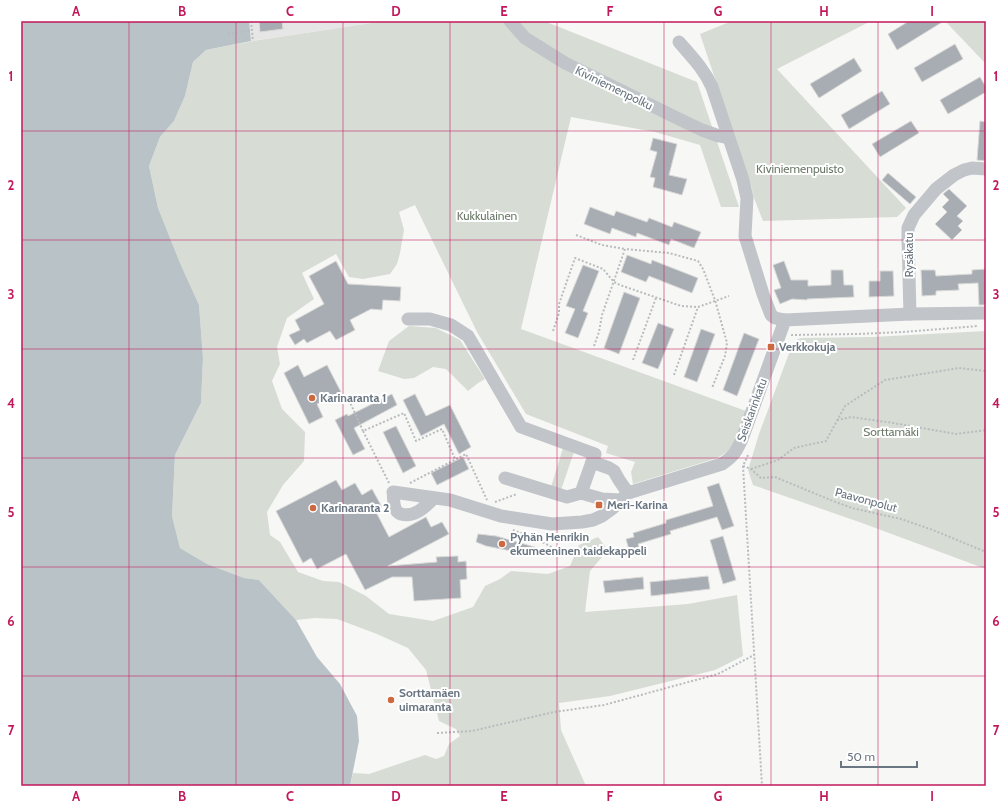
<svg xmlns="http://www.w3.org/2000/svg" width="1007" height="807" font-family="Cabin,sans-serif">
  <rect width="100%" height="100%" fill="#f7f7f5"/>
  <!-- built -->
  <path fill="#e5e6e5" d="M249,21H385L251,41Z"/>
  <!-- green -->
  <g fill="#d7dcd5">
    <path d="M385,21H544L697,82L739,207H721L700,145L655,132L571,117L521,329L746,411C742,425 738,441 728,451C724,454 720,456 717,458L633,484L631,472L635,462L606,453L608,446L526,414L477,332L415,205L399,212L404,230L400,253L397,264L390,274L363,279L349,277L336,254L302,273L314,299L287,318L277,347L280,364L272,381L282,409L305,432L304,461L283,485L267,512L270,535L280,542L298,572L323,581L339,582L366,596L389,614L433,621L473,607L485,586L500,579L511,571L548,574L570,566L579,545L598,537L608,550L590,571L585,612L688,604L737,595L743,656L715,670L610,696L559,703L561,730L586,786H350L353,773L369,774L425,755L436,759L444,756L449,744L460,736L456,729L439,721L426,670L408,648L377,634L337,619L315,618L296,620L259,580L244,578L207,564L180,548L172,516L175,455L201,403L203,358L199,305L180,263L158,208L149,166L160,137L174,121L185,96L193,62L206,50L253,41Z"/>
    <path d="M732,21H871L777,69L906,208L897,217L763,221L754,198L751,185L700,34Z"/>
    <path d="M945,21H986V64Z"/>
    <path d="M409,326L436,328L460,340L485,379L478,383L468,391L446,369L433,367L414,378L404,379L378,371L389,341Z"/>
    <path d="M986,331V569L862,523L753,485L748,470L759,434L791,348L796,340L801,338L873,337Z"/>
    <path d="M563,448L574,452L561,490L551,487Z"/>
  </g>
  <!-- water -->
  <path fill="#b9c2c6" d="M21,21H249L251,41L206,50L193,62L185,96L174,121L160,137L149,166L158,208L180,263L199,305L203,358L201,403L175,455L172,516L180,548L207,564L244,578L259,580L296,620L317,657L340,684L357,716L359,741L350,786H21Z"/>
  <!-- building -->
  <g fill="#a7adb3" stroke="#d9d9d7">
    <path d="M259,21H282L283,29L260,32Z"/>
    <path d="M909,21H944L897,50L888,34Z"/>
    <path d="M955,44L963,59L922,82L914,68Z"/>
    <path d="M854,58L862,71L819,98L810,84Z"/>
    <path d="M980,77L986,87V92L948,114L940,100Z"/>
    <path d="M882,91L890,104L849,129L841,115Z"/>
    <path d="M911,121L919,133L880,157L872,144Z"/>
    <path d="M980,121L986,122V161L977,160Z"/>
    <path d="M653,138L677,144L669,175L687,179L682,195L653,187L655,178L650,177L657,152L650,150Z"/>
    <path d="M888,173L916,197L910,204L882,180Z"/>
    <path d="M949,189L967,206L957,216L963,221L958,226L962,230L952,240L935,224L947,212L942,207L949,200L943,194Z"/>
    <path d="M590,207L614,216L616,211L647,222L649,218L672,227L674,222L701,232L694,248L671,239L669,245L637,233L636,237L612,228L610,234L584,224Z"/>
    <path d="M627,255L651,264L652,260L698,278L692,293L649,276L646,282L621,272Z"/>
    <path d="M336,261L348,284L401,287L400,301L383,300L382,310L371,309L350,320L355,330L336,340L330,331L307,343L304,339L295,345L289,335L300,330L295,320L324,304L309,276Z"/>
    <path d="M784,261L791,280H808V286L831,285V270H843L844,285H853L854,297L807,299V300L792,299L780,304L774,290L781,288L773,265Z"/>
    <path d="M583,265L599,271L583,311L588,313L578,338L565,333L575,309L566,306Z"/>
    <path d="M986,269V305H979L978,283L958,284L959,290L936,291V295L922,296L921,270H935L936,276L972,274V270Z"/>
    <path d="M880,271H893L894,296L869,297V281H880Z"/>
    <path d="M624,292L640,298L619,354L604,348Z"/>
    <path d="M658,323L674,329L658,369L642,363Z"/>
    <path d="M701,329L715,334L697,382L684,377Z"/>
    <path d="M744,333L759,339L737,396L723,390Z"/>
    <path d="M298,365L304,377L327,365L341,392L317,404L323,417L309,424L284,373Z"/>
    <path d="M392,394L397,405L354,428L365,449L353,455L335,420L347,414L348,416Z"/>
    <path d="M415,394L426,416L450,405L471,447L459,454L444,424L421,436L403,400Z"/>
    <path d="M396,426L416,466L403,473L383,432Z"/>
    <path d="M463,457L469,469L437,485L431,473Z"/>
    <path d="M336,480L342,490L355,483L362,495L372,489L382,507L375,510L389,537L426,517L431,527L442,522L449,534L388,566L437,562L436,557L458,556V562L466,561L467,579L460,580L461,598L414,601L412,577H392L365,590L346,554L317,569L311,558L303,563L276,511Z"/>
    <path d="M719,483L734,526L722,530L717,517L670,531L671,534L638,544L639,547L629,550L626,539L634,537L633,533L666,523V520L713,506L707,487Z"/>
    <path d="M478,534L496,536L538,548L536,556L486,546L476,542Z"/>
    <path d="M723,536L736,580L723,584L710,540Z"/>
    <path d="M708,576L710,589L651,596L650,582Z"/>
    <path d="M643,577L644,589L605,593L603,581Z"/>
  </g>
  <g fill="none" stroke-linecap="round" stroke-linejoin="round">
    <!-- path -->
    <g stroke="#b9bcbe" stroke-width="2" stroke-dasharray="2 2" stroke-linecap="butt">
      <path d="M119,21L120,24L143,21"/>
      <path d="M251,21L253,41"/>
      <path d="M228,34L252,30"/>
      <path d="M576,235L602,245L625,249"/>
      <path d="M553,331L559,313V304L575,258L603,269L614,282L620,285L681,306L698,307L729,296"/>
      <path d="M792,336V335L857,334L903,332L978,326"/>
      <path d="M594,346L599,332L602,315L625,249L669,253L698,261L703,269L715,300L727,343L725,356L712,388"/>
      <path d="M633,360L656,298"/>
      <path d="M674,375L698,307"/>
      <path d="M349,400L363,431"/>
      <path d="M837,420L851,417L893,423L956,434L986,430"/>
      <path d="M748,455L743,466L762,786"/>
      <path d="M743,466L751,469L761,478L775,477L833,501L852,508L901,519L933,530L986,552"/>
      <path d="M751,469L778,460L794,448L826,441L845,406L885,380L959,368L986,371"/>
      <path d="M389,483L363,431L404,413L416,441L442,429L455,459"/>
      <path d="M410,483L466,454L487,500"/>
      <path d="M495,502L517,494"/>
      <path d="M513,530C520,533 554,545 555,551C555,552 554,553 553,554L550,555L538,552"/>
      <path d="M437,733L472,731L554,712L604,705L718,674L754,655"/>
    </g>
    <!-- minor -->
    <g stroke="#c1c4c8" stroke-width="13">
      <path d="M510,21L525,38L565,63L681,120L702,130L719,136L729,138"/>
      <path d="M679,42C692,57 704,69 712,87L743,180L747,198L745,236L763,294L771,315L775,318L785,320"/>
      <path d="M910,314L908,238V228L914,215L936,189L954,175L964,170L972,168L986,169"/>
      <path d="M408,319H430L451,325L468,336L521,427L595,454L592,462"/>
      <path d="M505,478L567,497L581,493L602,499L620,500"/>
      <path d="M581,493L592,462L609,468L614,471L619,480L628,493"/>
      <path d="M434,498C426,506 415,518 401,514C398,513 396,511 395,508C393,503 394,496 393,492L450,500L501,516L552,524L582,522L593,520L602,516L613,508L628,493L722,464C734,456 736,452 742,439L785,320L910,314L986,313"/>
    </g>
  </g>
  <!-- grid -->
  <path fill="none" stroke="#c2185b" stroke-width="1" stroke-opacity="0.55" d="M129,21V786M236,21V786M343,21V786M450,21V786M557,21V786M664,21V786M771,21V786M878,21V786M21,131H986M21,240H986M21,349H986M21,458H986M21,567H986M21,676H986"/>
  <!-- markers -->
  <g fill="#cc6940" stroke="#fff" stroke-width="1.5">
    <rect x="767" y="343" width="8" height="8" rx="2"/>
    <circle cx="312" cy="398" r="4"/>
    <rect x="595" y="501" width="8" height="8" rx="2"/>
    <circle cx="313" cy="508" r="4"/>
    <circle cx="502" cy="544" r="4"/>
    <circle cx="391" cy="700" r="4"/>
  </g>
  <g text-anchor="middle" stroke-width="4" stroke-linejoin="round" paint-order="stroke">
    <!-- street labels -->
    <g font-size="12" fill="#6a7682" stroke="#fff">
      <text transform="translate(614 88) rotate(26)" y="4">Kiviniemenpolku</text>
      <text transform="translate(909 255) rotate(-90)" y="4">Rysäkatu</text>
      <text transform="translate(752 410) rotate(-70)" y="4">Seiskarinkatu</text>
      <text transform="translate(866 500) rotate(15)" y="4">Paavonpolut</text>
    </g>
    <!-- park labels -->
    <g font-size="12" fill="#6b7a68" stroke="#fff">
      <text x="800" y="173">Kiviniemenpuisto</text>
      <text x="487" y="220">Kukkulainen</text>
      <text x="891" y="436">Sorttamäki</text>
    </g>
    <!-- poi labels -->
    <g font-size="12" font-weight="bold" fill="#6a7682" stroke="#fff" text-anchor="start">
      <text x="779" y="351">Verkkokuja</text>
      <text x="320" y="402">Karinaranta 1</text>
      <text x="607" y="509">Meri-Karina</text>
      <text x="321" y="512">Karinaranta 2</text>
      <text x="510" y="541">Pyhän Henrikin<tspan x="510" dy="14">ekumeeninen taidekappeli</tspan></text>
      <text x="399" y="697">Sorttamäen<tspan x="399" dy="14">uimaranta</tspan></text>
    </g>
  </g>
  <!-- border -->
  <rect width="1007" height="807" fill="none" stroke="#ffffff" stroke-width="44"/>
  <!-- scale -->
  <path d="M841 761v6h76v-6" fill="none" stroke="#6a7682" stroke-width="2"/>
  <text x="847" y="761" font-size="12" fill="#6a7682" stroke="#ffffff" stroke-width="3" paint-order="stroke">50 m</text>
  <rect x="22" y="22" width="963" height="763" fill="none" stroke="#c2185b" stroke-width="1.5"/>
  <g font-size="13" text-anchor="middle" font-weight="bold" fill="#c2185b">
    <text x="76" y="16">A</text>
    <text x="182" y="16">B</text>
    <text x="290" y="16">C</text>
    <text x="396" y="16">D</text>
    <text x="504" y="16">E</text>
    <text x="610" y="16">F</text>
    <text x="718" y="16">G</text>
    <text x="824" y="16">H</text>
    <text x="932" y="16">I</text>
    <text x="11" y="81">1</text>
    <text x="996" y="81">1</text>
    <text x="11" y="190">2</text>
    <text x="996" y="190">2</text>
    <text x="11" y="299">3</text>
    <text x="996" y="299">3</text>
    <text x="11" y="408">4</text>
    <text x="996" y="408">4</text>
    <text x="11" y="517">5</text>
    <text x="996" y="517">5</text>
    <text x="11" y="626">6</text>
    <text x="996" y="626">6</text>
    <text x="11" y="735">7</text>
    <text x="996" y="735">7</text>
    <text x="76" y="801">A</text>
    <text x="182" y="801">B</text>
    <text x="290" y="801">C</text>
    <text x="396" y="801">D</text>
    <text x="504" y="801">E</text>
    <text x="610" y="801">F</text>
    <text x="718" y="801">G</text>
    <text x="824" y="801">H</text>
    <text x="932" y="801">I</text>
  </g>
</svg>
